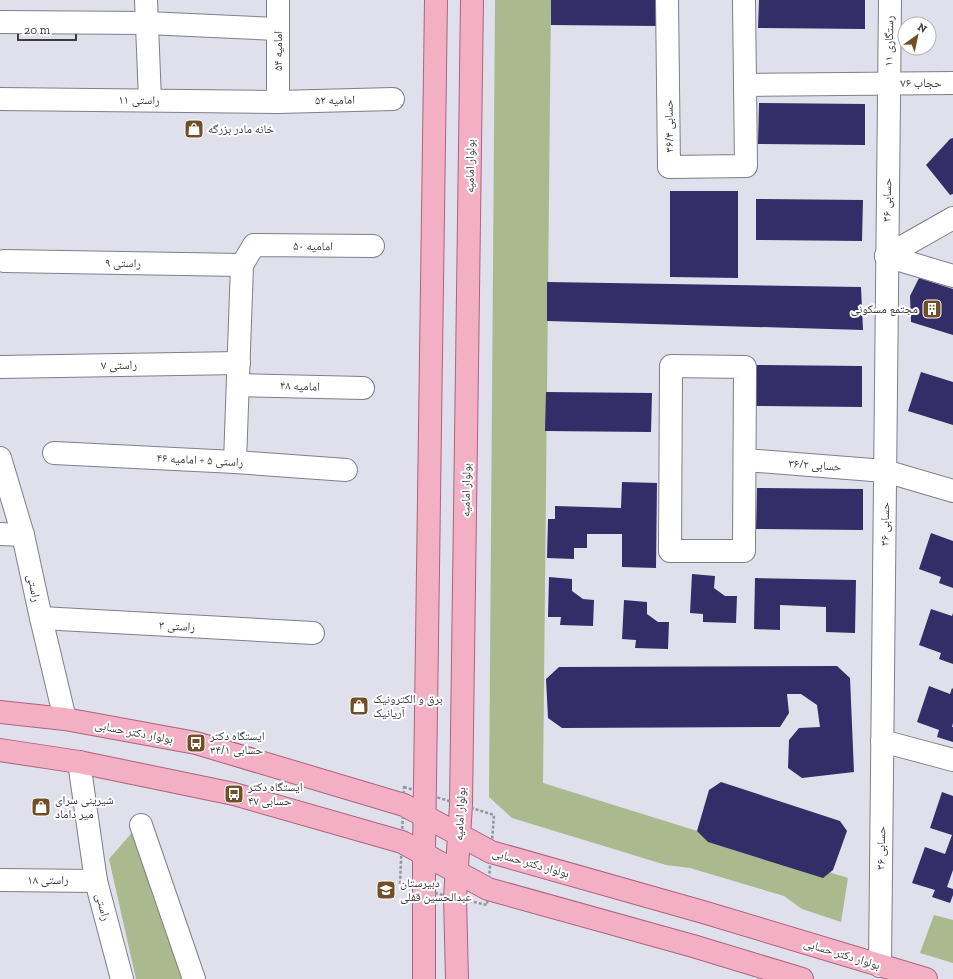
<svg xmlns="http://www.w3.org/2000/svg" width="953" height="979" font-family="'Zilla Slab','Noto Naskh Arabic',serif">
  <rect width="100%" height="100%" fill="#dfe0ec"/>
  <!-- green -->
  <g fill="#abb98e">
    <path d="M495,0H551L543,783L848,878L841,922L802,909L784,896L690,868L666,865L512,818L489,797Z"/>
    <path d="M137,827L188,979H136L109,859Z"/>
    <path d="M934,915L953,920V963L920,953Z"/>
  </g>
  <!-- building -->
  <g fill="#332d68">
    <path d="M551,0H656V26L551,25Z"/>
    <path d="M759,0H865V29L758,28Z"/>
    <path d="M759,103L865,104V145L758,144Z"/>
    <path d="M953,138V194L950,195L926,165L950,139Z"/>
    <path d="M670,191H738V278L670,277Z"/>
    <path d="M756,199L863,200L862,241L756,240Z"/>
    <path d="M919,278L953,289V335L911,322L910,296Z"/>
    <path d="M547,282L861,287L863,330L547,321Z"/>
    <path d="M756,365L862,366V407L756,406Z"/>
    <path d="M921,372L953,382V425L908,411Z"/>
    <path d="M546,392L652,393L651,432L545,431Z"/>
    <path d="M622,482L657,483L656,568L622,567V534H587V548H574V559L547,558L548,519H555V506L621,508Z"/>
    <path d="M757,488L863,489V530L756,529Z"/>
    <path d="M931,533L953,541V588L939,583L941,577L919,569Z"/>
    <path d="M692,574L715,576L714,588L725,596H737L736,623L703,622V614L690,613Z"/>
    <path d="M549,577L572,579V591L583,599L594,600L593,626L560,625L561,617H548Z"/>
    <path d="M755,578L856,580L855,633L826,632V607L780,605V630L754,629Z"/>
    <path d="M624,600L647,602V614L658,622H669L668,649L635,648L636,640L622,639Z"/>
    <path d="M931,609L952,616L953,613V664L939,659L941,653L919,645Z"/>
    <path d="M837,666L850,678L854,772L802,778L788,768L789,740L799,728L820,727L817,705L801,694H787L789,713L780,727L562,728L548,718L546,679L559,667Z"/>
    <path d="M929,686L950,694L952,688L953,689V723L952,727H953V742L937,737L939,730L917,722Z"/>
    <path d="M721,782L840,821L847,831L833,870L823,878L708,842L697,831L709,790Z"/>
    <path d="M942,792L953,796V870L947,887L953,889V895L950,903L932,897L935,890L912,883L925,847L945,854L952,835L930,828Z"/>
  </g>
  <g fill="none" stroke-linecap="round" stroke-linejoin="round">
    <defs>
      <g id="minor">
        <path d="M146,0L150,100"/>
        <path d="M667,0L669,167L746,166L744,0"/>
        <path d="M0,22L147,23L277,29"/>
        <path d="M745,85L953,83"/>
        <path d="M0,99L278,102L393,99"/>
        <path d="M278,102V0"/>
        <path d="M886,256L953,218"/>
        <path d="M886,256L953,276"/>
        <path d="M4,261L242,265"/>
        <path d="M671,366L745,367L744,551H670Z"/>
        <path d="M0,367L239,363"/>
        <path d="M238,385L363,388"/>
        <path d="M54,453L235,462L346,470"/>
        <path d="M0,458L23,535L41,618L65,719"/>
        <path d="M745,460L885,471L953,491"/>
        <path d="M235,462L242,265L254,245L373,246"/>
        <path d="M0,534L23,535"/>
        <path d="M41,618L313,633"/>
        <path d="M882,741L953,760"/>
        <path d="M79,762L96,881L122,979"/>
        <path d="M141,825L194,979"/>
        <path d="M0,880L96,881"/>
        <path d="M880,966L890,0"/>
      </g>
      <g id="major">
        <path d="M0,712L65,719L196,743L404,805L491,852L703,912L926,979"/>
        <path d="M0,750L79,762L234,794L402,842L488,889L693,946L802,979"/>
        <path d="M424,979V854L436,0"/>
        <path d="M457,979L455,898L461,805L472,0"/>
      </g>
    </defs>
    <!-- minor casing -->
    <use href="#minor" stroke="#7f7f8a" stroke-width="24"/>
    <!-- major casing -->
    <use href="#major" stroke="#ad637c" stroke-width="24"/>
    <!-- path -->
    <path stroke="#93949d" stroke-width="2.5" stroke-dasharray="3 2" stroke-linecap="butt" d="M404,787L494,815L487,905L400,885Z"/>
    <!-- minor -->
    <use href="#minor" stroke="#fff" stroke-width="22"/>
    <!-- major -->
    <use href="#major" stroke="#f3afc4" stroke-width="22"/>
  </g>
  <!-- icons -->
  <defs>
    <symbol id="shop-square" viewBox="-11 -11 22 22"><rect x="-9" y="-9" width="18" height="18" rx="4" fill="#704e26" stroke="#fff"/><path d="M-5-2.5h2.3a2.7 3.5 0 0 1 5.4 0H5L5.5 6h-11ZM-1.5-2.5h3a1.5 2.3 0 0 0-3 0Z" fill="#fff"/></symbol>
    <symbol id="building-square" viewBox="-11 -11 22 22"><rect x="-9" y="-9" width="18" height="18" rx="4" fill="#704e26" stroke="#fff"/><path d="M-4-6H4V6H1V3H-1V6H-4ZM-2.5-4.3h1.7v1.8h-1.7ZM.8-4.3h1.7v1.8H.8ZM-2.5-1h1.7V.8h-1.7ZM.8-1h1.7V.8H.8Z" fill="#fff"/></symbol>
    <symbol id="bus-square" viewBox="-11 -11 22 22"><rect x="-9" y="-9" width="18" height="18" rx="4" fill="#704e26" stroke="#fff"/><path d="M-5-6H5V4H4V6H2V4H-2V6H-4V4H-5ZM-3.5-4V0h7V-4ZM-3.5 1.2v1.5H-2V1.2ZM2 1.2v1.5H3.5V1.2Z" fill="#fff"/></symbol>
    <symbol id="school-square" viewBox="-11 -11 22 22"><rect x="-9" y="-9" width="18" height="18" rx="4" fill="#704e26" stroke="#fff"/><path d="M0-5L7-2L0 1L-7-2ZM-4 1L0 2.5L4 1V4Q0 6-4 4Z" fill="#fff"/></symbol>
  </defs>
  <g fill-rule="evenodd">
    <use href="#shop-square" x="183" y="118" width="22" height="22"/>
    <use href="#building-square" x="921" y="298" width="22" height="22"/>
    <use href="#shop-square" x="348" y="695" width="22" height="22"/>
    <use href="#bus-square" x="185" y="732" width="22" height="22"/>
    <use href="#bus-square" x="223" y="783" width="22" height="22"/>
    <use href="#shop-square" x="30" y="796" width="22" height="22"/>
    <use href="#school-square" x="375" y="879" width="22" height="22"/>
  </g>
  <g text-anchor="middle" stroke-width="4" stroke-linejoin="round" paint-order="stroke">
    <!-- street labels -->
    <g font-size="12" fill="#3b3b40" stroke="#fff">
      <text transform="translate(889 41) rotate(-89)" y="4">رستگاری ۱۱</text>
      <text transform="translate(278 51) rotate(-90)" y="4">امامیه ۵۴</text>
      <text x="921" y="87">حجاب ۷۶</text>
      <text transform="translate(139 100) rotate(1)" y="4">راستی ۱۱</text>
      <text transform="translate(335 100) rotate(-1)" y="4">امامیه ۵۲</text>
      <text transform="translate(669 126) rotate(-91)" y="4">حسابی ۳۶/۴</text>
      <text transform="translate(470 166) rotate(-89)" y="4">بولوار امامیه</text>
      <text transform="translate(887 200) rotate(-89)" y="4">حسابی ۳۶</text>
      <text transform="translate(313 246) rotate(1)" y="4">امامیه ۵۰</text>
      <text transform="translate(123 263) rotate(1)" y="4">راستی ۹</text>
      <text transform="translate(119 365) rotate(-1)" y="4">راستی ۷</text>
      <text transform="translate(300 386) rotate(2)" y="4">امامیه ۴۸</text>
      <text transform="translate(200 460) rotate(3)" y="4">راستی ۵ + امامیه ۴۶</text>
      <text transform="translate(815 465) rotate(4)" y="4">حسابی ۳۶/۲</text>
      <text transform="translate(466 490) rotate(-89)" y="4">بولوار امامیه</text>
      <text transform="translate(885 524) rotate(-89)" y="4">حسابی ۳۶</text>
      <text transform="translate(34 588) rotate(78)" y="4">راستی</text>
      <text transform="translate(177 626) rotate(3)" y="4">راستی ۳</text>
      <text transform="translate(134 732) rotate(11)" y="4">بولوار دکتر حسابی</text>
      <text transform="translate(460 814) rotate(-87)" y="4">بولوار امامیه</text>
      <text transform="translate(881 848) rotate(-89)" y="4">حسابی ۳۶</text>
      <text transform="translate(531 863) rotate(16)" y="4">بولوار دکتر حسابی</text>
      <text x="48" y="884">راستی ۱۸</text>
      <text transform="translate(103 907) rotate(76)" y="4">راستی</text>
      <text transform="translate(842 954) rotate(17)" y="4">بولوار دکتر حسابی</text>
    </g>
    <!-- poi labels -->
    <g font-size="12" fill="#3b3b40" stroke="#fff" text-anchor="start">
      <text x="208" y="133">خانه مادر بزرگه</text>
      <text x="918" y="313" text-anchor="end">مجتمع مسکونی</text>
      <text x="373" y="703">برق و الکترونیک<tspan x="373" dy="14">آریانیک</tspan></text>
      <text x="210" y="740">ایستگاه دکتر<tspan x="210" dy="14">حسابی ۳۴/۱</tspan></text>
      <text x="248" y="791">ایستگاه دکتر<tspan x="248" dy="14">حسابی ۴۷</tspan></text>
      <text x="55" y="804">شیرینی سرای<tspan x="55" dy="14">میر داماد</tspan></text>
      <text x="400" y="887">دبیرستان<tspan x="400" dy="14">عبدالحسین قفلی</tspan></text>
    </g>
  </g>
  <!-- north arrow -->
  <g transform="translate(917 36) rotate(33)"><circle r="19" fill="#ffffff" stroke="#b1b1b3"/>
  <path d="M0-3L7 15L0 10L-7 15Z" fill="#704e26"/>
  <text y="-6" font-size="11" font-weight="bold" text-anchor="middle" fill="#3b3b40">N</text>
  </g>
  <!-- scale -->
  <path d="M18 34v6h58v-6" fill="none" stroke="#3b3b40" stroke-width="2"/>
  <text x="24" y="34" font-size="12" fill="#3b3b40" stroke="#ffffff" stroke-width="3" paint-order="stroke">20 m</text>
</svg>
